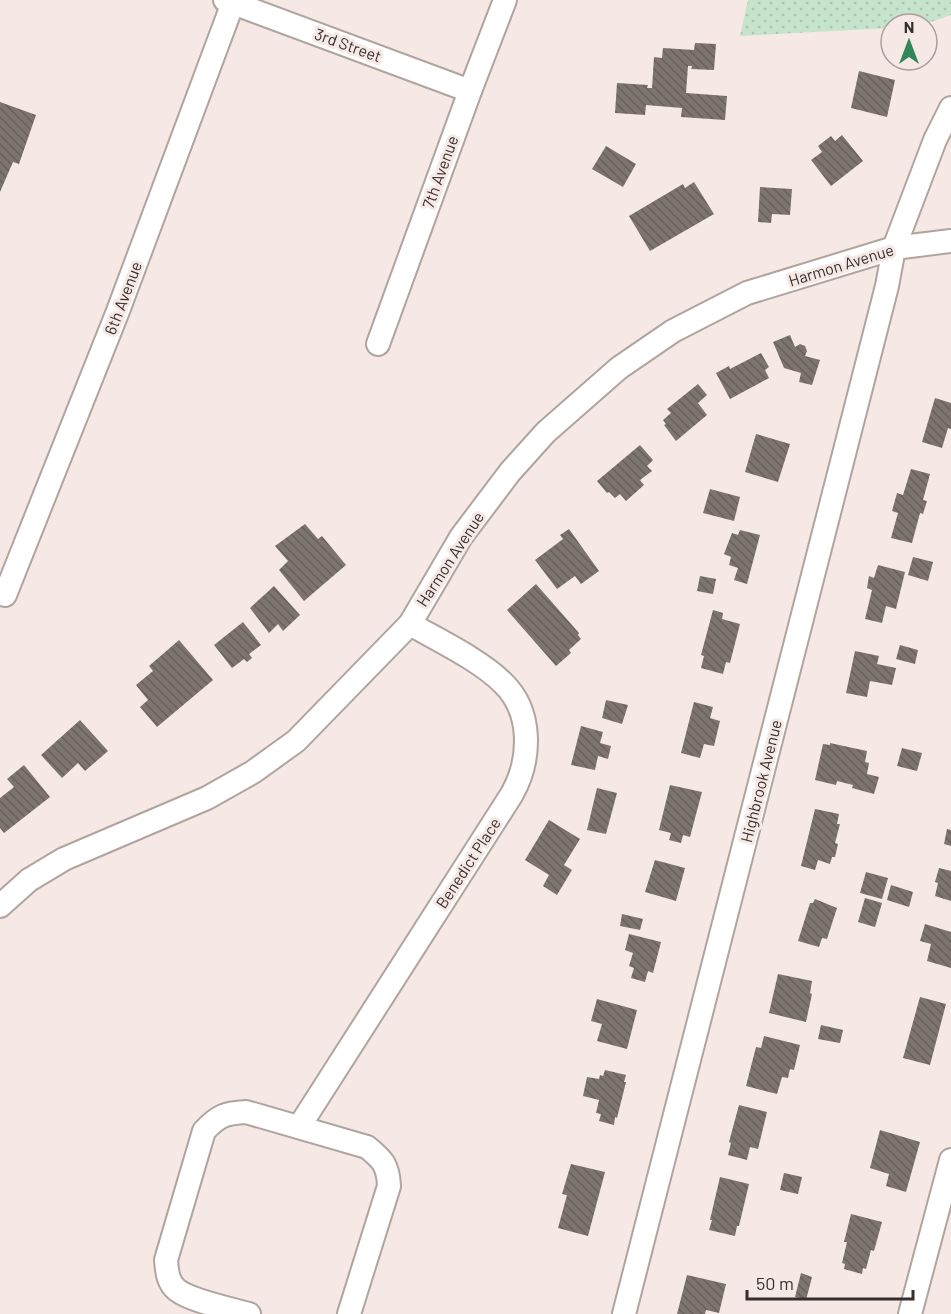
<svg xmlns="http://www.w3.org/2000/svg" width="951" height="1314" font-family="Barlow,sans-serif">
  <defs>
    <pattern id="park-dots" width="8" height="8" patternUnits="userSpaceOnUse" patternTransform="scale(1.5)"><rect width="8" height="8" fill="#c6e3cb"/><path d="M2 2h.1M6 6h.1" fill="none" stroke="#abc3af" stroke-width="1.8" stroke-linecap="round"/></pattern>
    <pattern id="building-back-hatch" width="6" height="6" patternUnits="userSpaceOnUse" patternTransform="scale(1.5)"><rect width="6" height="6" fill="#7e746e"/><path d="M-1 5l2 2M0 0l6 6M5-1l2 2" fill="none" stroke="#68605b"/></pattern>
  </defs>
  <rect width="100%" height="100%" fill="#f6e9e5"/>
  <!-- park -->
  <path fill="url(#park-dots)" d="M748,0H951V15L925,24H891V28L740,36Z"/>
  <!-- building -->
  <g fill="url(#building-back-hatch)">
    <path d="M695,43L716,44L714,70L691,69L692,66H688L686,93L727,96L725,120L681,117L682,108L646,105L645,115L615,113L617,83L648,85L647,88H652L654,57L662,58L663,48L694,50Z"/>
    <path d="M859,71L895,80L887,117L851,108Z"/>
    <path d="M0,102L36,115L19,164L13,162L0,192Z"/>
    <path d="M842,135L863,161L831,186L811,160L822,152L818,146L831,136L835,141Z"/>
    <path d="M606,146L636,164L623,187L592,169Z"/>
    <path d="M694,182L714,214L650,251L629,216L683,184L685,188Z"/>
    <path d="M760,187L792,189L790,215L772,214L771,223L758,222Z"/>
    <path d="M790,335L795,347L800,344L805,346L807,351L805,356L820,360L812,385L799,382L801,373L784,368L773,342Z"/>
    <path d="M761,353L769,367L765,370L769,378L730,399L716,373L729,366L730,369Z"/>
    <path d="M698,384L707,395L698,403L707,415L676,441L664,425L666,424L663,420L671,413L667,409Z"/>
    <path d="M935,398L951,403V429L948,428L942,448L922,442Z"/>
    <path d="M756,434L790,444L778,482L745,472Z"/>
    <path d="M640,445L653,460L647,466L652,471L640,480L644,485L626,501L620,494L615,498L609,492L607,493L597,481Z"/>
    <path d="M911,469L930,474L923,500L927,501L923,514L920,513L912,543L891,538L898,513L892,511L897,493L903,495Z"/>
    <path d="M710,489L740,497L734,521L703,513Z"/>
    <path d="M305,524L318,539L322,536L346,565L304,601L279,570L288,561L275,546Z"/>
    <path d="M569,529L599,571L581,584L575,576L557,589L535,560L563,539L560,535Z"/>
    <path d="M740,530L760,535L747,584L734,580L738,568L729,565L731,557L724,554L732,533L738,535Z"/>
    <path d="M913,557L933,562L928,581L908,575Z"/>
    <path d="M878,565L905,572L896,609L886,606L882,623L865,619L872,590L867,588L869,576L874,578Z"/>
    <path d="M700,576L716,579L713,594L697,591Z"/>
    <path d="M536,584L579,633L578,635L581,639L569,650L571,653L556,666L507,610Z"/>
    <path d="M274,586L300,615L283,631L278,624L269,633L250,608Z"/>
    <path d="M713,610L723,613L722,619L740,624L730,663L726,662L723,674L701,668L704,656L701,655Z"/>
    <path d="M243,622L261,645L249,654L252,658L247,662L244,659L232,668L214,645Z"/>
    <path d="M179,640L213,680L157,727L140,707L148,700L136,685L153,671L149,666Z"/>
    <path d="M900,645L918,650L915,664L896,659Z"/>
    <path d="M855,651L879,656L877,664L896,668L892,685L870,681L867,697L846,693Z"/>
    <path d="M606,700L628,705L622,724L602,718Z"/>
    <path d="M694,702L713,707L710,718L720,721L714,746L704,744L700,758L681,753Z"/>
    <path d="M80,720L108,751L85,771L78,763L62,778L41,755Z"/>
    <path d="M581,726L603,732L600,743L611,746L608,759L598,756L595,770L571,765Z"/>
    <path d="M830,743L867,751L865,762L869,763L867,774L879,777L874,794L852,788L853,785L837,781L836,785L815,780L823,744L830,745Z"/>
    <path d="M902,748L922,753L917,771L897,766Z"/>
    <path d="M24,765L50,797L4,833L0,828V798L14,787L7,779Z"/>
    <path d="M670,785L702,792L690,837L683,835L681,843L669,840L671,833L659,830Z"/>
    <path d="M597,788L617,793L606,834L587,830Z"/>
    <path d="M815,809L839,814L837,824H840L835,843L838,844L835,857H832L830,864L818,860L815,870L801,866Z"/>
    <path d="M549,820L580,839L564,865L572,870L557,895L543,886L549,875L525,860Z"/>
    <path d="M947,829L951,830V846L944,844Z"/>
    <path d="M655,860L685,868L676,901L645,892Z"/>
    <path d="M939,868L951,871V901L935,896L938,883L935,882Z"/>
    <path d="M866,872L888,878L882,899L860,893Z"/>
    <path d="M891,885L913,892L909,907L887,900Z"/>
    <path d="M865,898L882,903L875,927L858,922Z"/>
    <path d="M815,899L837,908L827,939L822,938L819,947L798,941L810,903H813Z"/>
    <path d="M622,914L643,919L640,930L620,926Z"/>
    <path d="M925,924L951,932V968L927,961L931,944L920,941Z"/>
    <path d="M629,934L661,942L653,973L648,971L645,982L631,978L634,968L629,966L633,953L625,950Z"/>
    <path d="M778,974L812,981L810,993L812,994L806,1022L769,1013Z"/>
    <path d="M920,997L946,1004L930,1065L903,1058Z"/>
    <path d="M597,999L637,1010L627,1049L597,1041L602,1024L591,1021Z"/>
    <path d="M821,1025L843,1030L840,1043L818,1039Z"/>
    <path d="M764,1036L800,1045L794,1070L790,1069L788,1078L782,1077L777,1094L746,1086L756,1047L761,1048Z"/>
    <path d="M605,1070L626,1075L624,1082H626L617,1118L615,1117L614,1125L599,1121L601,1114L596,1113L599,1100L583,1096L587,1077L599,1079L600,1075L603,1076Z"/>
    <path d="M739,1105L767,1112L758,1149L750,1147L747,1160L728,1155L731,1143L729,1142Z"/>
    <path d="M880,1130L920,1142L906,1192L886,1186L889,1174L870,1168Z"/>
    <path d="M571,1164L605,1172L588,1236L558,1228L567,1195L562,1194Z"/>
    <path d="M784,1173L802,1177L798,1194L780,1190Z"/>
    <path d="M720,1177L749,1184L739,1226H737L735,1236L709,1230L712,1220H710Z"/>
    <path d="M851,1214L882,1222L874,1251L871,1250L866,1269L863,1268L862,1274L844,1269L845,1264L842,1263L847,1242H844Z"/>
    <path d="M801,1273L812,1277L806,1300L795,1297Z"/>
    <path d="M687,1275L726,1284L719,1313L706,1310L705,1314H677Z"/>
  </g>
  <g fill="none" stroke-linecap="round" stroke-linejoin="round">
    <defs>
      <g id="minor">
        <path d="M225,0L470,91"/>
        <path d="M378,344L470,91L505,0"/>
        <path d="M5,595L118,311L234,0"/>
        <path d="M0,906L29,880L64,859L207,798L253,772L296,741L410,624L461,537L510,472L546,432L619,368L673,331L747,293L894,248L951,241"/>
        <path d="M299,1127L512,794C531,760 533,712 503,683C480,660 438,640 410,624"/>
        <path d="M249,1314C231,1309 191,1301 177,1290C168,1283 167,1272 166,1260L204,1131C218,1116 225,1113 246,1112L367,1147C383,1160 388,1165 389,1186L349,1314"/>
        <path d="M624,1314L887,286L894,248L935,140L951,108"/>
        <path d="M910,1314L951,1160"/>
      </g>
    </defs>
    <!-- minor casing -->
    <use href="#minor" stroke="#b0a49f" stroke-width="26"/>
    <!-- minor -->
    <use href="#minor" stroke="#fff" stroke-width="22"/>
  </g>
  <g text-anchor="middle" stroke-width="6" stroke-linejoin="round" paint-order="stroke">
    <!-- street labels -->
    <g font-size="16" fill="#35302e" stroke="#f6e9e5">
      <text transform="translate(348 45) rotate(20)" y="6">3rd Street</text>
      <text transform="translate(440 172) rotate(-70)" y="6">7th Avenue</text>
      <text transform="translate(841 265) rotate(-17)" y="6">Harmon Avenue</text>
      <text transform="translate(123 298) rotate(-69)" y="6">6th Avenue</text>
      <text transform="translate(450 559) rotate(-57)" y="6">Harmon Avenue</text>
      <text transform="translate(761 781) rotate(-76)" y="6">Highbrook Avenue</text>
      <text transform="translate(468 863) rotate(-57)" y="6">Benedict Place</text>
    </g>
  </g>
  <!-- north arrow -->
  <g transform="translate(909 42)"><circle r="28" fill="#f6e9e5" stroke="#a99f9c" stroke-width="1.5"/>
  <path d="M0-4.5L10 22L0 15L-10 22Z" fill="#32875a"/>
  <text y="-9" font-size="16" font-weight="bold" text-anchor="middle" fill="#35302e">N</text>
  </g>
  <!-- scale -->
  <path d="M747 1290v9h166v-9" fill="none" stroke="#35302e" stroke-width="3"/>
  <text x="756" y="1290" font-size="18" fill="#35302e" stroke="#f6e9e5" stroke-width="4.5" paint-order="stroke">50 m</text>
</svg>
